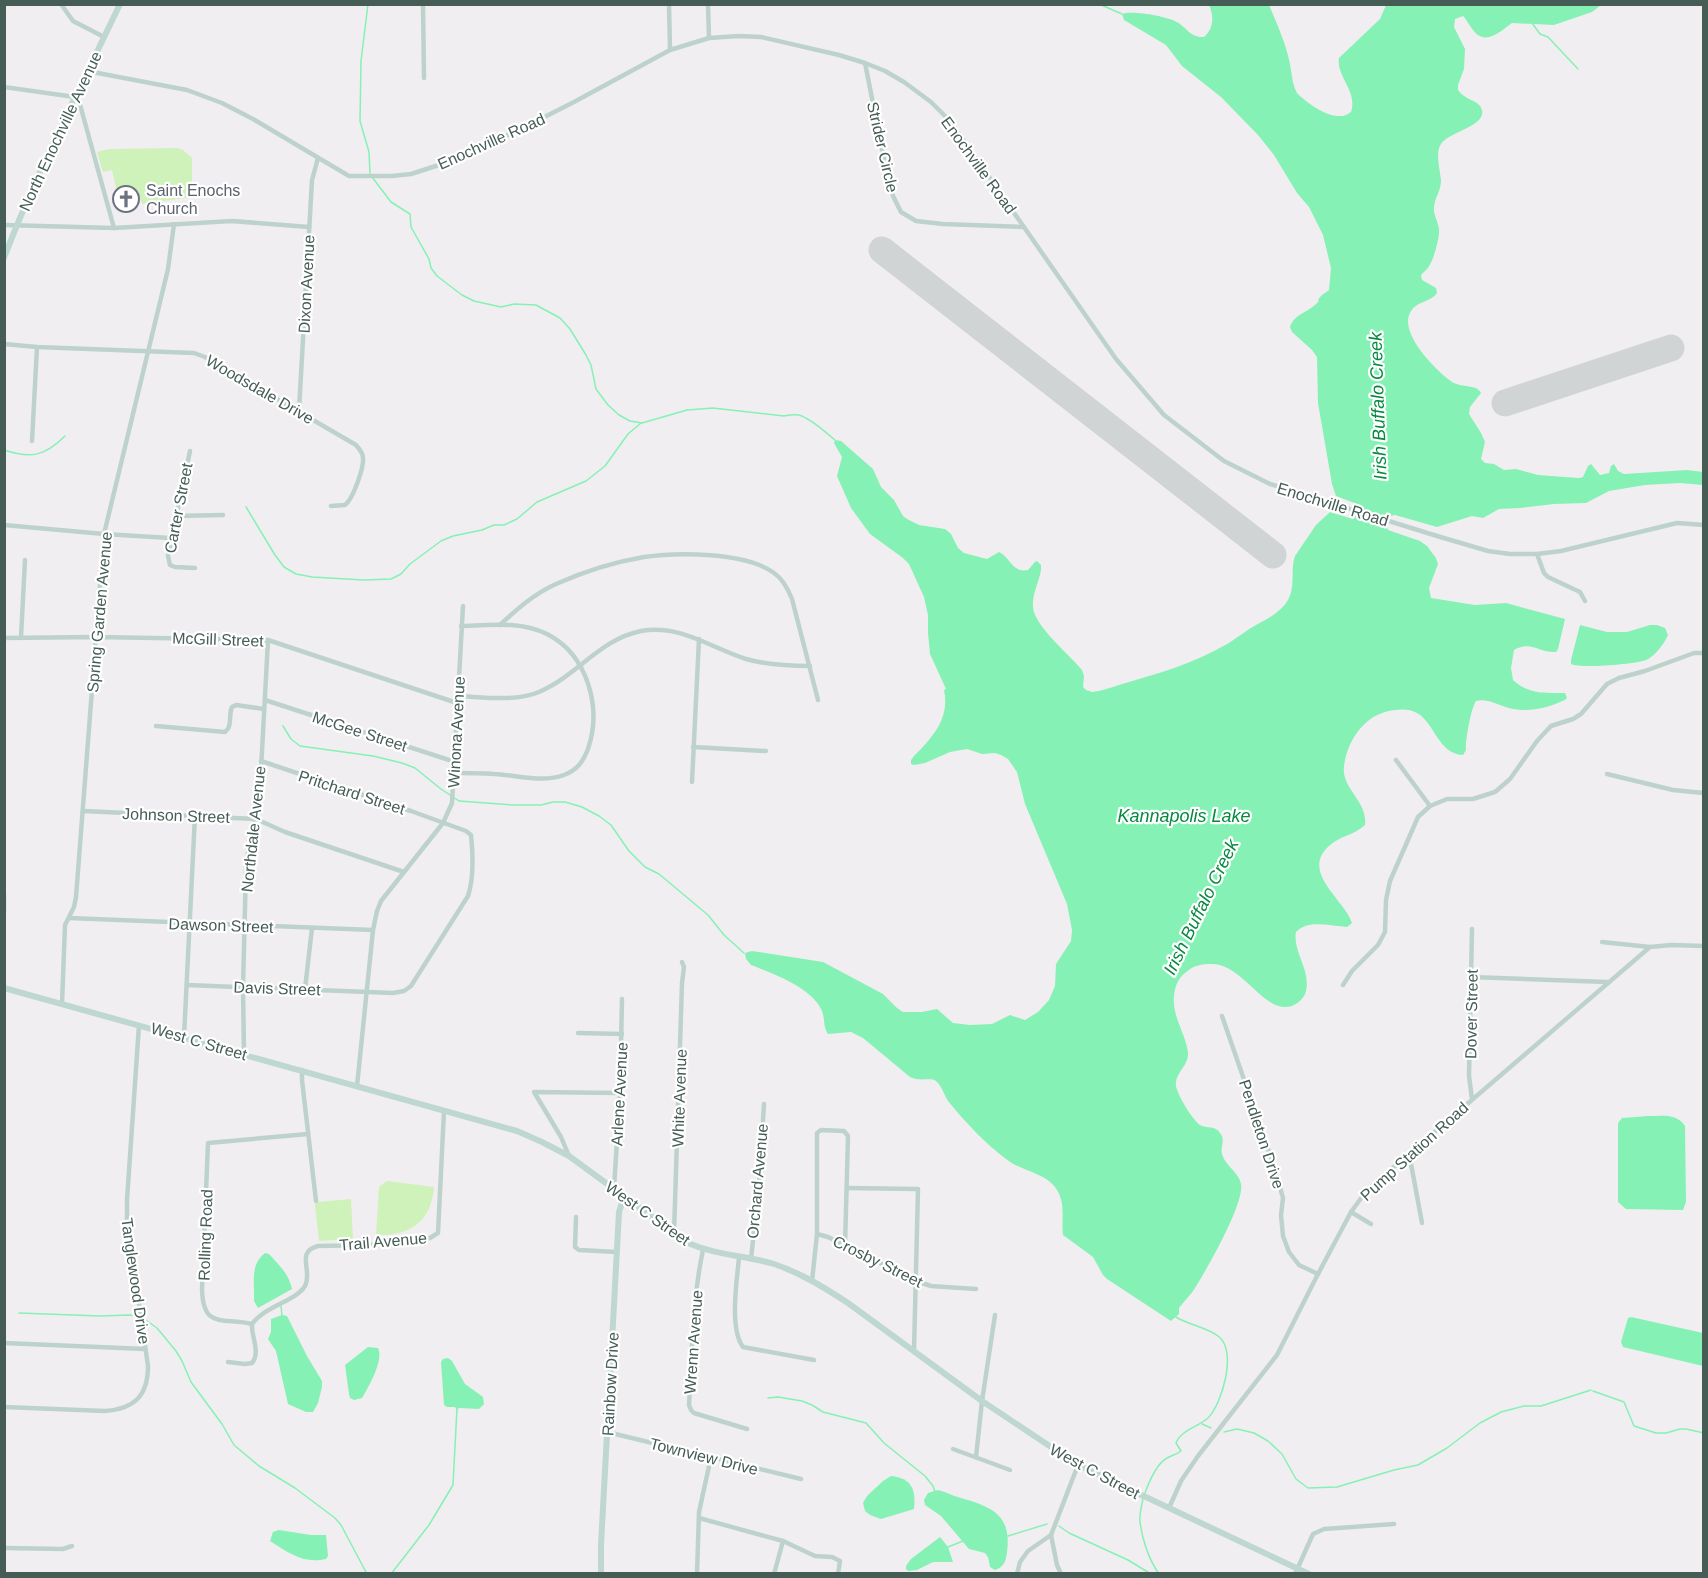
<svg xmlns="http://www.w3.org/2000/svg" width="1708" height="1578" font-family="Arial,sans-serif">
  <rect width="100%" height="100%" fill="#f1eef1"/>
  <!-- green -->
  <g fill="#cff1ba">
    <path d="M177,148L183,150L192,158V197L142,204L138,191L118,196L112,170L103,172L97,152L109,149Z"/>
    <path d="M387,1181L434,1187C431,1223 409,1236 376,1235L379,1187Z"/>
    <path d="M351,1199L353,1239L319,1241L315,1205L317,1202Z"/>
  </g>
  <!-- water -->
  <g fill="#85f1b5">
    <path d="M1209,5H1269C1277,24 1286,44 1290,64C1292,74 1292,84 1297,93C1308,104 1336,125 1351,112C1358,91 1336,77 1339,58L1380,19L1386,5H1601L1592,12L1554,25L1512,23C1503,29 1490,43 1478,35C1472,31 1468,21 1463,16L1455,19L1454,27L1465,49L1464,69L1458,85V90C1464,99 1476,100 1480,106C1493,125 1448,132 1441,144C1435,152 1440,170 1441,180C1441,191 1435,197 1434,207C1433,215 1438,221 1439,229C1440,237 1433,263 1427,269C1425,271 1423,273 1421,275L1422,280L1436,288L1437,293C1431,302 1417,301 1411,311C1397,332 1436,371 1452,382C1462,388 1477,384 1481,393L1470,407L1469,414L1481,433L1485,442L1481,459L1485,463L1494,464L1504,470L1516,469L1538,475L1579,478L1583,477L1588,466L1591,464L1600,475L1609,473L1611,466L1614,464L1618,471L1624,474L1687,470L1703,472V485L1680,483L1645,485L1609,491L1586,503L1554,504L1520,508L1499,509L1483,518L1472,516L1437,527L1395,515L1390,516L1387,526L1388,530L1420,541L1427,546L1436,558L1438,564L1429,588L1431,598L1475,605L1506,603L1565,619L1558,649L1556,652C1539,653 1531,640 1514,650L1511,668L1513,680C1528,694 1543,693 1563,693H1565L1567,698L1565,700C1547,708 1529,713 1509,708C1498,705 1487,698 1476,701C1471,708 1465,742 1466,750L1463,755C1438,754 1435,723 1417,713C1411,709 1402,709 1395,710C1366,713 1348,738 1344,766C1341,789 1368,801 1365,825C1355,835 1339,836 1329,846C1300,872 1344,899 1352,923L1347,927C1331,926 1308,919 1296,932C1292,952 1313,972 1305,994C1303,999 1297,1004 1292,1006C1264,1015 1243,963 1211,964C1203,964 1195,965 1189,970C1179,976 1175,985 1174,996C1172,1017 1186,1034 1188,1053C1189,1066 1174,1073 1176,1086C1178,1096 1192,1119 1200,1125C1207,1129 1215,1125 1220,1133C1226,1140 1220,1146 1222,1154C1225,1166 1239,1172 1241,1184C1245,1203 1205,1273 1193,1291C1189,1297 1183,1302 1179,1308V1314L1171,1321L1107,1279L1103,1275L1093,1257L1063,1235C1061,1219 1066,1205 1057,1190C1046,1172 1022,1172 1006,1159C985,1143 965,1122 948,1101C944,1095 942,1086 936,1081C931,1077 920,1082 910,1077L863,1038L851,1032L828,1034C823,1026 825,1019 822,1011C813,988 772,973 751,965L746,959L745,953L752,951L823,962L883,994L897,1008L903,1012H922L937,1009L953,1023L970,1025L992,1024L1010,1015L1025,1020L1038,1012L1049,1000L1055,986L1056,964L1071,941L1072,930L1067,904L1025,804L1017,772L1008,759L1001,755L995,753L982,754L967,749L950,752L925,763L914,765L911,764V760L914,756C933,737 950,718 944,690L946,689L930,654L928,633V615L924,597L909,564L903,558L870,534L851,508L837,476L842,457L834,443L835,440L841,441L873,469L881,487L894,500L903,516L907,519L919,525L945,529L951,534L958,548L964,553L987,559L999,552C1011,558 1012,573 1028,570L1035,562L1037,561L1041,565V570C1039,582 1032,594 1033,607C1034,626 1070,655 1082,670L1084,676L1083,687L1086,690L1092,692C1101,691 1110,688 1119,685C1157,674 1195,663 1229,643C1238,637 1247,630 1256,625C1268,618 1280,613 1288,600C1296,586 1290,570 1295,556L1316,525L1330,512L1353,519C1356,515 1358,509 1357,504L1336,496L1332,484L1318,403L1317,357L1312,350L1292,332L1290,327C1294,314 1307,313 1316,304C1322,298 1315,302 1321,296C1324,293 1327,292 1329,290L1331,268L1323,235L1309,207L1297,193L1274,155L1258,135L1221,97L1182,66L1166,45L1124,20L1122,14C1133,10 1164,16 1175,21C1187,27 1190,38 1204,37C1214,28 1214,16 1209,5Z"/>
    <path d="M1580,625L1607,632H1627L1650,625H1657L1665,628L1668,635C1664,644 1655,656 1646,660C1636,664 1580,669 1571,664V660Z"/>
    <path d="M1648,1116C1662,1116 1677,1113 1685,1126L1686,1202L1683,1210L1626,1209L1618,1202V1123L1622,1118Z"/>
    <path d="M265,1253L269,1254C279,1265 289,1274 292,1289L258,1308L254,1301C255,1285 249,1265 265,1253Z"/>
    <path d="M282,1315L287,1316L307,1356L322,1381V1387L318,1403L313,1412H306L288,1404L276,1351L268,1339L271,1332V1319Z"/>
    <path d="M1631,1317L1703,1333V1366L1623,1347L1621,1342L1628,1318Z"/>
    <path d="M368,1347L378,1348C384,1360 369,1386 362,1398L354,1400L350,1398L349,1394L345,1365Z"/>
    <path d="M448,1358L452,1361L465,1384L483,1397L484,1404L479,1409L459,1408L457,1410L455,1407H447L444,1405L441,1362L443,1359Z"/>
    <path d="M891,1476C912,1478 916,1490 914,1509L881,1519L870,1515L865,1511L863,1503L867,1496L883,1481Z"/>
    <path d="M938,1490C946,1492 953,1496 961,1498C992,1507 1012,1515 1007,1552C1006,1561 1004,1567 995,1570L990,1567L988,1557L985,1553L969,1549L941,1516L925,1505L924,1500L928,1493Z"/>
    <path d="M279,1530L311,1535H326L328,1556L326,1559C303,1564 289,1553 270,1541L273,1532Z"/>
    <path d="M940,1537L948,1547L953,1562H933L917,1570L908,1571L906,1569V1566L911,1559Z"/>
  </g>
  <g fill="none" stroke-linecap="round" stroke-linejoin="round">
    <!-- stream -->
    <g stroke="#85f1b5" stroke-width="1.5">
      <path d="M368,4L361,61L360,121L369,152L370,173"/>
      <path d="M1099,4L1122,14"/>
      <path d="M1532,23L1540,34L1548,37L1578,69"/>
      <path d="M372,177L391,202L410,214L411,227L429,259L431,268L437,276L462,295L474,301L501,307L514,304L536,305L560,318L570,329L586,355L591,365L596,389L608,405L619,415L630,421L642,423L687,410L713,408L784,416C789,415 794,414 799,415C812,419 825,432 835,440"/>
      <path d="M4,450C31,459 45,456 65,436"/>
      <path d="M246,507L275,555L284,567L296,574L312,577L364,580L391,579L401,574L410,564L441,541L453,536L482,530L494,525H504L517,519L537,502L586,481L605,466L628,434L641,423"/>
      <path d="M283,726L291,739L300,746L373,756L402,763L415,768L441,789L459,801L513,805H541L553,802H565L582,807L599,816L611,825L629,851L645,867L659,874L708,915L724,935L744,953"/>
      <path d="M281,1306L282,1316"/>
      <path d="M19,1313L100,1316L129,1315L138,1316"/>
      <path d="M143,1318L157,1328L176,1351L182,1361L191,1382L222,1424L234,1445L259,1466L295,1488L335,1518L341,1525L367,1574"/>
      <path d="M1593,1391L1624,1402L1634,1426L1656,1433H1666L1680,1429H1686L1704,1433"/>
      <path d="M768,1398L778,1397L802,1401L812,1405L823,1412L866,1423L884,1443L925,1476L933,1486L935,1492"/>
      <path d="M1202,1424L1211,1428"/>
      <path d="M1224,1432L1237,1429L1254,1433L1268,1441L1282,1454L1296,1479L1308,1488L1337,1487L1394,1470L1418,1465L1447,1448L1480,1423L1501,1412L1524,1406H1541L1591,1390"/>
      <path d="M1145,1493C1149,1482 1156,1464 1167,1458C1172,1455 1176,1455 1181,1451L1176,1443C1181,1430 1198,1427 1208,1418C1222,1404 1238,1350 1218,1336C1206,1327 1189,1325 1176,1317"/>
      <path d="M1143,1498C1142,1506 1139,1514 1140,1522C1142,1539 1149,1560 1159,1574"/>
      <path d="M1059,1526L1069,1533L1128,1560L1151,1574"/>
      <path d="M1008,1536L1047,1524"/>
      <path d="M948,1547L963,1541"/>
      <path d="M391,1574L429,1525L453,1485L457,1408"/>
    </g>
    <!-- runway -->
    <g stroke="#d0d4d4" stroke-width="27">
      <path d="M882,250L1273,555"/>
      <path d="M1505,403L1671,348"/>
    </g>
    <!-- street -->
    <g stroke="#bed2cc" stroke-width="4.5">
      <path d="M61,4L73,21L104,37"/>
      <path d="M423,4L424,78"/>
      <path d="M669,4L670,50"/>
      <path d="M708,4L709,38"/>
      <path d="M865,63L885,164L893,196L901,212L916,221L943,224L1023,227"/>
      <path d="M87,71L187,90L222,103L253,119L349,176H392L411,174L442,164L517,131L574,102L670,50L709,38L739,36L761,37L839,55L865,63L885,71L904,82L931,102L950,121L1116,359L1164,415L1224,461L1270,484L1437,536L1488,551L1510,554H1537L1561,551L1677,523L1704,525"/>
      <path d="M4,87L75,97L79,101L114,228"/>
      <path d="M4,225L114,228L232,221L309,227"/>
      <path d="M4,344L37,347L194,353L205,357L356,445C359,449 363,452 363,458C364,468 353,499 345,505L331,506"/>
      <path d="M299,410L312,180L318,158"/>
      <path d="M32,441L37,347"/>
      <path d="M190,451L168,556L170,565L175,567L195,568"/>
      <path d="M176,516L223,515"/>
      <path d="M4,525L104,534L170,538"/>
      <path d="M1537,554L1544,573L1548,577L1580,592L1585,601"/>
      <path d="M500,625C517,609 534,594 556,584C583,572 614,562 644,557C677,552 746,552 774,573C783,579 788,589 792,599L818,700"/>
      <path d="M21,637L25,560"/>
      <path d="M4,638L96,637L268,640L457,703"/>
      <path d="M457,696C483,697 515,702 539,692C577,676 600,639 641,631C680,624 711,648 746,659C767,665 788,666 810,666"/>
      <path d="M265,700L455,762"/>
      <path d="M156,726L225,732C233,726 228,716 232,707L236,705L264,709"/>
      <path d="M693,747L766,751"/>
      <path d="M1396,760L1430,806"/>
      <path d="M455,773C472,773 489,773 505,775C525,777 545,782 564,775C577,770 583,762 588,749C602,708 588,655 547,634C520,621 490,625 461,626"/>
      <path d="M1607,774L1673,790L1704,793"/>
      <path d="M692,782L699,639"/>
      <path d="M83,811L256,819L285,832L404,872"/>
      <path d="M4,894V913"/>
      <path d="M69,918L373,930"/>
      <path d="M1472,929L1469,1076L1472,1099"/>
      <path d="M1602,942L1650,947"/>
      <path d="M1471,977L1607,982"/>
      <path d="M187,985L393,993L404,991L411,986L468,896C474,878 473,854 471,835L466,831L411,811L261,761"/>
      <path d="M1343,985L1352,971L1378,945L1385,932L1386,900L1390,881L1418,817L1430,806L1447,799H1473L1495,792L1510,779L1537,741L1551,726L1573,719L1581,714L1607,684L1619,678L1645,671L1694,653H1704"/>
      <path d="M305,989L312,928"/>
      <path d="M62,1004L65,925L74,907L76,897L104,534L168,269L174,224"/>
      <path d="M1222,1016L1275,1169L1283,1198L1281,1215L1283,1236L1289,1252L1299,1265L1318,1274"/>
      <path d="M578,1033L622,1034"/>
      <path d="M184,1037L195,815"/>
      <path d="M244,1054L243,987L246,867L249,845L259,807L268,640"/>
      <path d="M302,1070V1080L316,1201"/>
      <path d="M357,1086L373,930L377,911L381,901L443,823L452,803L463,606"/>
      <path d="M1409,1153L1422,1223"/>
      <path d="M569,1156L561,1137L534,1092L620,1093"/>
      <path d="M614,1188L620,1093L622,999"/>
      <path d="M848,1188L918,1189L914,1351"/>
      <path d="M1351,1212L1371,1224"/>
      <path d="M576,1217L575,1247L579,1250L617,1252"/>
      <path d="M674,1234L682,983L684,967L682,962"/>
      <path d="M817,1234L828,1237L916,1281L931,1286L976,1289"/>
      <path d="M703,1250C692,1301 692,1354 689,1405L691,1410L694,1413L747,1429"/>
      <path d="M739,1258C737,1279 729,1329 743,1347L814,1360"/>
      <path d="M751,1259L759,1184L764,1104"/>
      <path d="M812,1281L817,1234V1133L821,1130L844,1131L848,1136L845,1246"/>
      <path d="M252,1324C265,1306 296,1301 305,1286C313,1271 295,1252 318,1246L370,1245L430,1238L438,1233L444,1111"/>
      <path d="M252,1324C223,1317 203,1330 202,1289L208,1143L308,1134"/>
      <path d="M4,1343L145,1349"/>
      <path d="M228,1362L245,1364L252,1363C261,1352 251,1337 252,1324"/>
      <path d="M4,1407L105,1411C134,1409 148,1396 148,1366L127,1220V1200L139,1025"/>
      <path d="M607,1432L801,1479"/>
      <path d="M953,1449L1010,1470"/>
      <path d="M976,1457L982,1401L995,1315"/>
      <path d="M1169,1508L1181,1481L1198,1456L1277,1355L1318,1274L1351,1212L1367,1190L1650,947L1671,945L1704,946"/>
      <path d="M699,1518L783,1541L815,1556L832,1557L840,1561L838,1574"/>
      <path d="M1051,1535L1057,1565L1061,1574"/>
      <path d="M4,1548L63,1549L72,1546"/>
      <path d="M697,1574L699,1512L711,1457"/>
      <path d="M774,1574L783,1541"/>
      <path d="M1017,1574L1020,1562L1028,1551L1051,1535L1078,1465"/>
      <path d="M1295,1574L1313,1534L1324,1529L1394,1524"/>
    </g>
    <!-- secondary -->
    <g stroke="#bed7d0" stroke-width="6">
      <path d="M4,258C37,171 80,88 120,4"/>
      <path d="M4,988L517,1131L542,1142L569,1156L688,1243C718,1256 745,1255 774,1264C801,1273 825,1288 848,1303L982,1401L1078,1465L1309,1574"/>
      <path d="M601,1574V1545L619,1212L624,1196"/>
    </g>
  </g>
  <!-- icons -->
  <defs>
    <symbol id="church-ring" viewBox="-11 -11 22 22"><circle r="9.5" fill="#fff" stroke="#6b7280" stroke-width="1.5"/><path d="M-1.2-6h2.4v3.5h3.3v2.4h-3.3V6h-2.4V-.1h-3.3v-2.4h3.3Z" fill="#6b7280"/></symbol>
  </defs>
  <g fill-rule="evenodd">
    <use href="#church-ring" x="111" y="184" width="30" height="30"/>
  </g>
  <g text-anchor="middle" stroke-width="4.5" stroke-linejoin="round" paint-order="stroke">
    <!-- street labels -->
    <g font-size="16" fill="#465d56" stroke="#fff">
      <text transform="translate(60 131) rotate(-65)" y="6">North Enochville Avenue</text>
      <text transform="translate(491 141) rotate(-24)" y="6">Enochville Road</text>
      <text transform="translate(883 147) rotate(77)" y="6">Strider Circle</text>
      <text transform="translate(979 165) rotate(54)" y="6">Enochville Road</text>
      <text transform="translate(306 284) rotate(-87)" y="6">Dixon Avenue</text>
      <text transform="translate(260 389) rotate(30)" y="6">Woodsdale Drive</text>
      <text transform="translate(1333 504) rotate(17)" y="6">Enochville Road</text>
      <text transform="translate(178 508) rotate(-79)" y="6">Carter Street</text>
      <text transform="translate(99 612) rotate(-85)" y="6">Spring Garden Avenue</text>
      <text transform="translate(218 639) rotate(2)" y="6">McGill Street</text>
      <text transform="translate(360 731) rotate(18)" y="6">McGee Street</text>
      <text transform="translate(456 732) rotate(-87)" y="6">Winona Avenue</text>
      <text transform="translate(352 792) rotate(18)" y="6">Pritchard Street</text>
      <text transform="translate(176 815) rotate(2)" y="6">Johnson Street</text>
      <text transform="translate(253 829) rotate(-84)" y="6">Northdale Avenue</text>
      <text transform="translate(221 925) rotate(2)" y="6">Dawson Street</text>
      <text transform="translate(277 988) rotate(2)" y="6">Davis Street</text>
      <text transform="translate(1471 1014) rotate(-89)" y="6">Dover Street</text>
      <text transform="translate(199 1041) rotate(16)" y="6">West C Street</text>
      <text transform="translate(619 1094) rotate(-87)" y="6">Arlene Avenue</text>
      <text transform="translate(679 1098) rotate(-88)" y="6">White Avenue</text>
      <text transform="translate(1262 1134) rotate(72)" y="6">Pendleton Drive</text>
      <text transform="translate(1414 1151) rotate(-42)" y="6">Pump Station Road</text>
      <text transform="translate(757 1181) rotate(-85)" y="6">Orchard Avenue</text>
      <text transform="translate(648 1213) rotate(35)" y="6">West C Street</text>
      <text transform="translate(205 1235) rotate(-88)" y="6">Rolling Road</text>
      <text transform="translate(383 1241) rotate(-5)" y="6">Trail Avenue</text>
      <text transform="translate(878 1261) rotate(26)" y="6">Crosby Street</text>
      <text transform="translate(136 1281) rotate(82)" y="6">Tanglewood Drive</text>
      <text transform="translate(693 1342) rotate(-86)" y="6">Wrenn Avenue</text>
      <text transform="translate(610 1384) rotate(-87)" y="6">Rainbow Drive</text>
      <text transform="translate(704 1456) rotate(14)" y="6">Townview Drive</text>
      <text transform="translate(1095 1471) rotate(28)" y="6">West C Street</text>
    </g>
    <!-- worship labels -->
    <g font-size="16" fill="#5b616d" stroke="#fff" text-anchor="start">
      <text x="146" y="196">Saint Enochs<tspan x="146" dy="18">Church</tspan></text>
    </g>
    <!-- water labels -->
    <g font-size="18" font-style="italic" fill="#078941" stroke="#fff">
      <text transform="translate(1378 406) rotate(-92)" y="6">Irish Buffalo Creek</text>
      <text x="1184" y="822">Kannapolis Lake</text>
      <text transform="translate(1201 907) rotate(-64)" y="6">Irish Buffalo Creek</text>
    </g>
  </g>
  <!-- border -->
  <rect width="1708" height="1578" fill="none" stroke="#465d56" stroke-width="12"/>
</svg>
